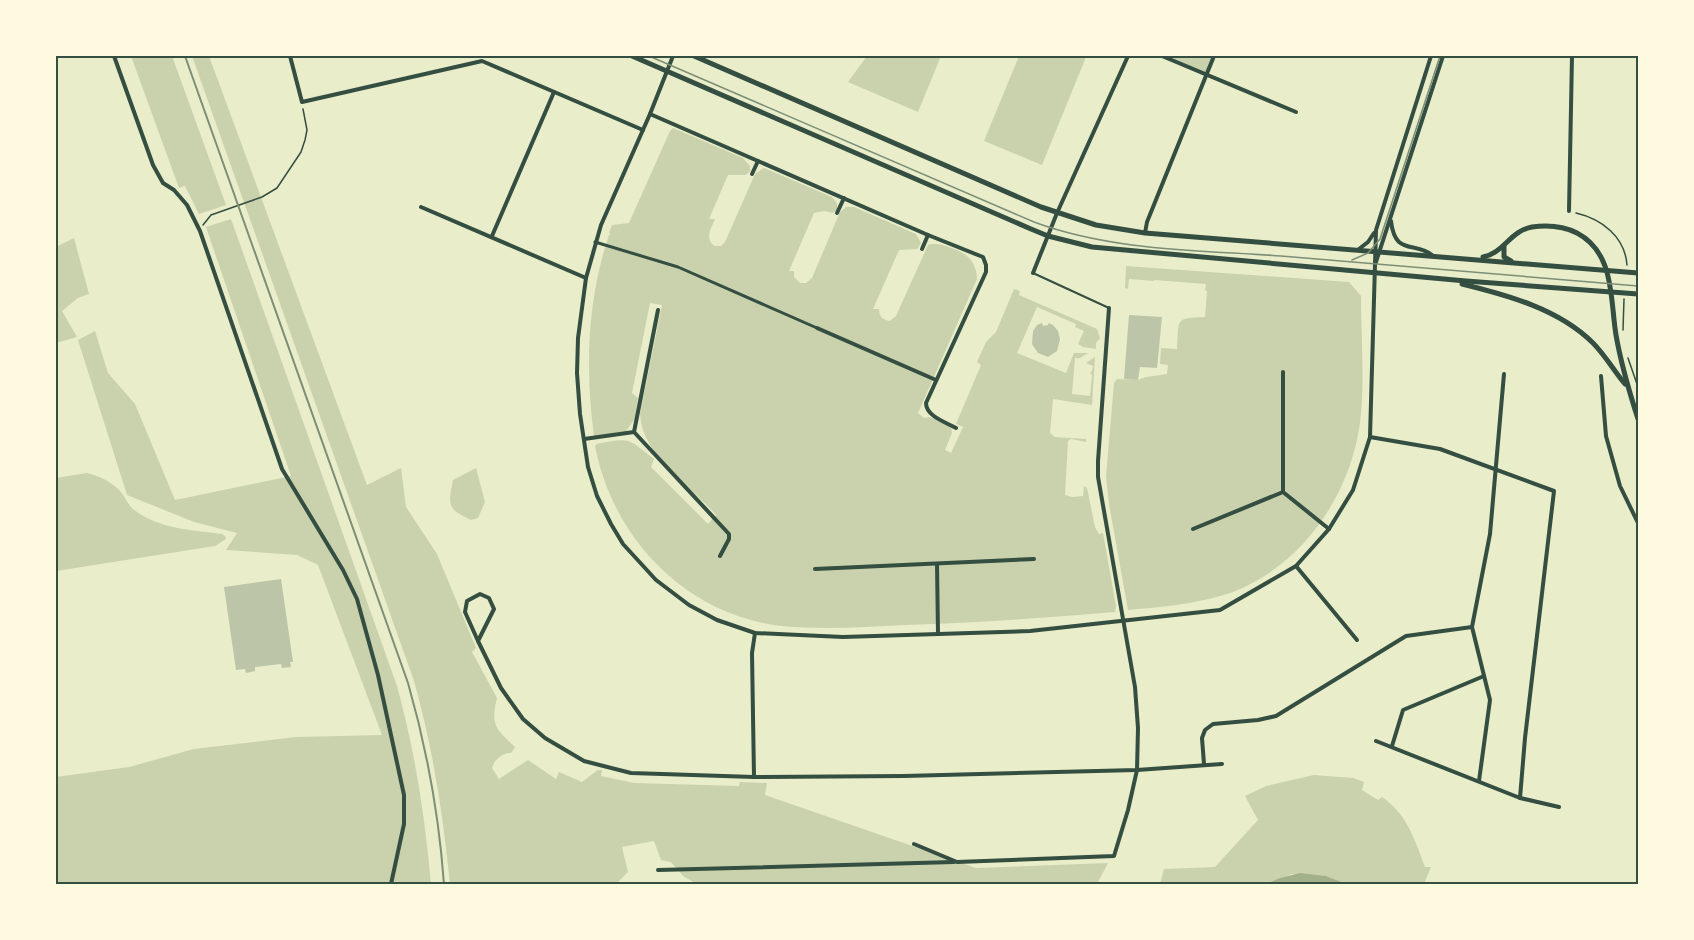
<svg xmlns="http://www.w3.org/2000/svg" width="1694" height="940" font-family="Karla,sans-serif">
  <rect width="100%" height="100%" fill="#e9edc9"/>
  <!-- green -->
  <g fill="#cad2ad">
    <path d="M131,56H172L226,205L199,214L185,186L179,188Z"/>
    <path d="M192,56H209L367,485L401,468L406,507L437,554L476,648L472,652L497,698C490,725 496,729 515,747L511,753C502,753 494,760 492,768L499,779L528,760L556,779L559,772L582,782L598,770H602L601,776L634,783L739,786L740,782L767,783L765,795L976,868L1108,863L1097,884H697L683,876L671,862L661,860L654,841L622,847L628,872L616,884H450C443,815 433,748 414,681Z"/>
    <path d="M867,56H941L918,112L848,82Z"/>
    <path d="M1019,56L1086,57L1042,165L984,141Z"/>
    <path d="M1162,56H1214L1207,75Z"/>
    <path d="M673,128L743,158L750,166V171L746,175H728L709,219H715C711,229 704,239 715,246H721L725,242L755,174L764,168L832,197L837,203V209L833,213L824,211L814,213L789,271H794V277L800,283H806L812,278L840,212L846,207H854L916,234L921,243L917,249L899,250L873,309H879C879,317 883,320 890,321L896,316L928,245C937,241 961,250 968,257C974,262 977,272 977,279L918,413L924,418L930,417L951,427L952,433L945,450L951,453L963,427L956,424L981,365L977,362L986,342L996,332L1014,289L1020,291L1019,295L1097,329L1100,338L1096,343V349L1083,347L1078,344L1084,331L1075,327L1076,324L1037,307L1017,353L1066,373L1074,353H1088L1080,358H1075L1072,394L1090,396L1092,375L1090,373L1092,371L1093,366L1086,363L1095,357L1092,405L1053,399L1050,433L1055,437L1086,439V442L1071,439L1068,441L1065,495L1072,497L1083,496L1084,486L1087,488L1095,527L1099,534L1103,533L1116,606L1115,612C1045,618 975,623 905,625C865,627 823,630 782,626C686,615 613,539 595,446L597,444C631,437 628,439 654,459L651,467L708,524L716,515C691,486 642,456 640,414L662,305L650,303L632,393L638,398L634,420L626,431L594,436C585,369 587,300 609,235L611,234L609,233L612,225L629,223L670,131Z"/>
    <path d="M231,219L397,686C415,751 425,817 431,884H56V777L129,767L194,749L296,737L382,735L318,565L297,555L226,550L237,533L194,522L127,495L78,340L95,331L108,373L135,404L175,500L291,476L206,227Z"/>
    <path d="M74,238L89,294L78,298L62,311L77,337L56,343V247Z"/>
    <path d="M1126,266L1349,282L1361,296C1361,336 1365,384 1360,423C1350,497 1300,569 1227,594C1195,604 1162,607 1128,610L1109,504L1106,477L1114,383L1117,379L1138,380L1146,377L1167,374L1168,365L1160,364L1161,348L1177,349C1179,319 1174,318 1205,317L1207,291L1205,290L1206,284L1154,280V281L1129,279L1128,289L1125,288Z"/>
    <path d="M476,468L485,502L478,518L471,520C447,509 448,505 453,480Z"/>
    <path d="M87,473C99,476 110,481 119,490C125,496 127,504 133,509C158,529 192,530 222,534L225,536L226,539L215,546L56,571V478Z"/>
    <path d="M1314,775L1353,778L1364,782L1362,790L1378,800L1382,797C1407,814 1415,840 1425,867H1431L1424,884H1347L1326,876L1292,874L1266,884H1160L1164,869L1215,867L1258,820L1245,796L1266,786Z"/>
  </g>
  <!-- water -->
  <path fill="#a3b18a" d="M1300,873L1326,876L1347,884H1266L1280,878Z"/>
  <!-- building -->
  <g fill="#bcc5a7">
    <path d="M1129,315L1162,317L1157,368L1140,367L1138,380L1124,379Z"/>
    <path d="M1042,323L1043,326L1048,325L1049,323L1053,325L1058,331L1060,339L1057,351L1048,357L1038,353L1032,344L1033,331L1037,325Z"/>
    <path d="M281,579L293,662H290L291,667L282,668L281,664L255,667V671L246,673L245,669L236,670L224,587Z"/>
  </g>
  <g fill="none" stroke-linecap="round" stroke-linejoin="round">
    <!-- path -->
    <g stroke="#344e41" stroke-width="1.5">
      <path d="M1576,213C1602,219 1625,237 1627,265"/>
      <path d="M203,225L211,215L262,197L277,188L301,152L305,140L307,130L303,109"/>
      <path d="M1623,330L1624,299"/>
      <path d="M1628,358L1638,387"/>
    </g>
    <!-- service -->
    <path stroke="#344e41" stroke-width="2" d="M1033,273L1109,308"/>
    <!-- pedestrian -->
    <path stroke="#344e41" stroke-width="3" d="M595,242L678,267L817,328"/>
    <!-- minor -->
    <g stroke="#344e41" stroke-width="4">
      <path d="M114,56L153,165L163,183L174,190L187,205L200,231L282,469L343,570L357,599L378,675L404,795V824L391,884"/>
      <path d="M290,56L302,102L482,61L643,130"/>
      <path d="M673,56L650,114L601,225L586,278L578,338L577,373L580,414L588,467L597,496L611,524L623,544L656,580L689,605L717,620L755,633L843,637L1030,631L1220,610L1296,566L1329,529L1353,490L1370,437L1376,230L1431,56"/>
      <path d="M1162,56L1296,112"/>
      <path d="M650,114L928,235L983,257L986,265V272L926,403C926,416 945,422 956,428"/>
      <path d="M752,174L758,161"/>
      <path d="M421,207L586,278"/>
      <path d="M1569,211L1572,56"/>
      <path d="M837,213L844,198"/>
      <path d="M1391,221C1395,256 1414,241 1432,255"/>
      <path d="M1145,233L1147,222L1214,56"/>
      <path d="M492,236L554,92"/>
      <path d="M922,249L928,235"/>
      <path d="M1359,249L1368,242L1374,233"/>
      <path d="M1375,265L1443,56"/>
      <path d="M1033,273L1057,213L1128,56"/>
      <path d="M658,310L634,432L729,534V539L720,556"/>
      <path d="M817,328L936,380"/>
      <path d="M1601,376L1606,436L1620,486L1638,523"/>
      <path d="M1370,437L1440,449L1554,491L1525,738L1520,798"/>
      <path d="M584,439L634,432"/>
      <path d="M1283,492V372"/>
      <path d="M1283,492L1329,529"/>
      <path d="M1193,529L1283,492"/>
      <path d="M937,564L938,634"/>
      <path d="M1296,566L1357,640"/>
      <path d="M815,569L1034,559"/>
      <path d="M478,641L494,609L489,598L480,594L467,601L465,612L478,641L501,688L523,719L545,738L584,761L631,773L754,777L904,776L1137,770L1222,764"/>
      <path d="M1376,741L1520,798L1559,807"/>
      <path d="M1392,746L1403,710L1484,676"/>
      <path d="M1204,764L1202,738L1205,730L1213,724L1258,720L1276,716L1406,636L1472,627"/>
      <path d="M754,777L752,653L755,633"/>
      <path d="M1479,781L1490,700L1472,627L1490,534L1504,374"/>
      <path d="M914,844L957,862L1114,856L1128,810L1137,770L1138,728L1135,687L1098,477V461L1109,308"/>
      <path d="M658,870L954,862"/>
    </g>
    <!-- tertiary -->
    <g stroke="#344e41" stroke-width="5">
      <path d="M632,56L1031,229L1048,236L1092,247L1466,281L1638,294"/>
      <path d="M694,56L1041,207L1096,225L1145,233L1638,273"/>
      <path d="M1504,246V257L1511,261"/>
      <path d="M1483,257C1504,253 1510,231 1532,227C1547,225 1563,226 1577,233C1615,253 1610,299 1616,335C1621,364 1629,391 1638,419"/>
      <path d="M1462,284C1507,295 1559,309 1593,343C1605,355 1614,371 1625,384"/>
    </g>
    <!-- tram -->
    <g stroke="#7c8e77" stroke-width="1.5">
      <path d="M649,56L1034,222C1112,251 1199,250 1281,256C1400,266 1519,276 1638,286"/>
      <path d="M1352,260L1368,253L1380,239L1440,56"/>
    </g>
    <!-- rail -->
    <path stroke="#7c8e77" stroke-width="2" d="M185,56L408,683C427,749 439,816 444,884"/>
  </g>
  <!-- border -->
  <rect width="1694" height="940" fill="none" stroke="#fefae0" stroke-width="114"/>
  <rect x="57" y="57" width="1580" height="826" fill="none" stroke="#344e41" stroke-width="2"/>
</svg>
